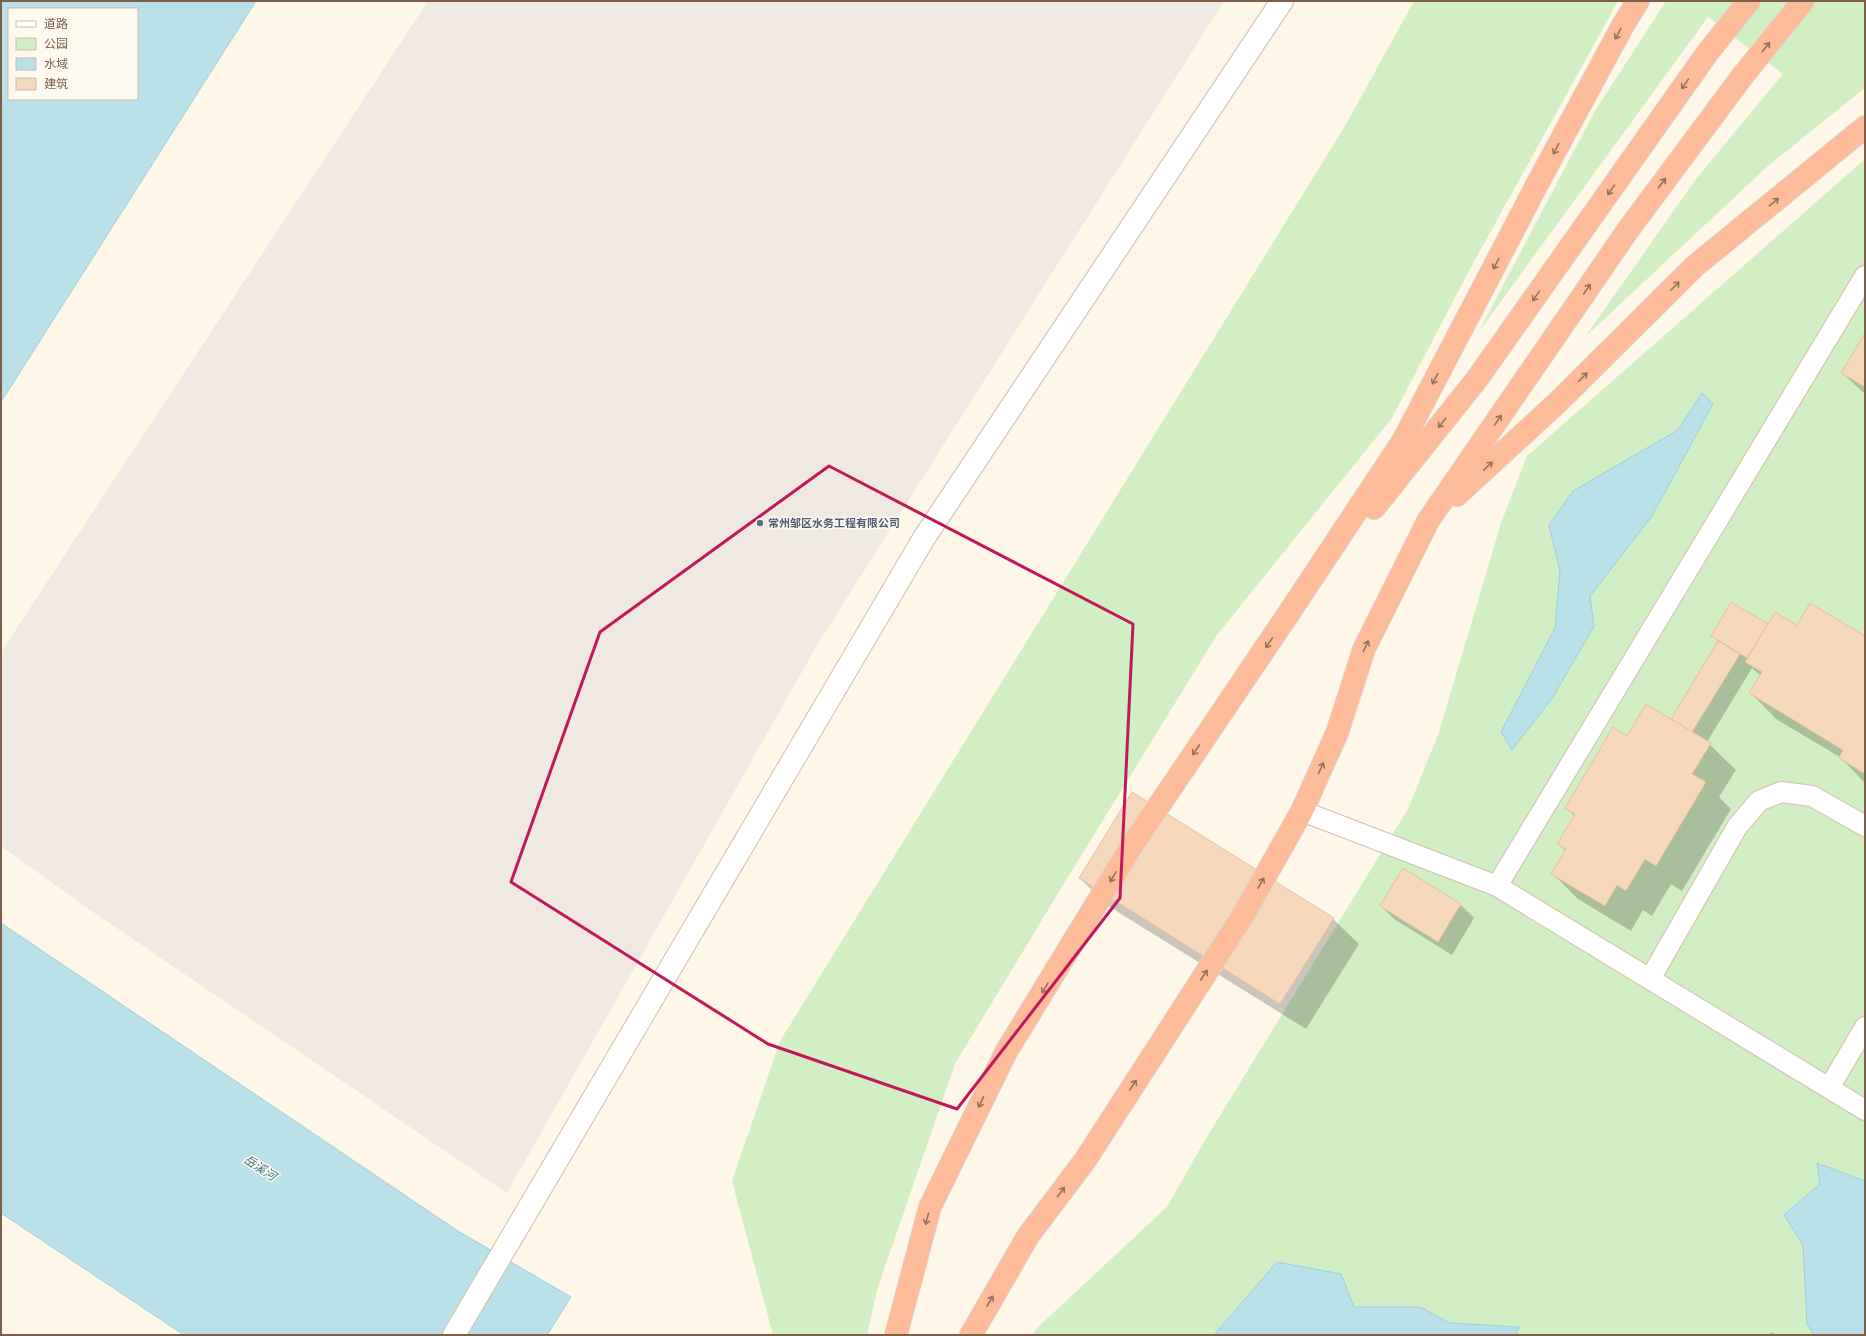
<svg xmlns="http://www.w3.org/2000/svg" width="1866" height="1336" font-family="'DM Sans','Noto Sans SC',sans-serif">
  <rect width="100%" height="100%" fill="#fef7e8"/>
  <!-- industrial -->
  <path fill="#efe9e1" d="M428,1H1224L816,647L507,1193L90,910L1,846V652Z"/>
  <!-- green -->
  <g fill="#d2eec4">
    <path d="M1414,1H1618L1470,269L1392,418L1217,635L1060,890L955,1064L878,1287L867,1335H773L732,1181L780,1041L1345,126Z"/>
    <path d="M1666,1H1865V88L1768,166L1585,337L1696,179L1783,74L1708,17L1478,333L1595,111Z"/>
    <path d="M1865,159V1335H1032L1037,1328L1167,1207L1205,1140L1408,809L1439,732L1501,523L1527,456Z"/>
  </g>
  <!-- water -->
  <g fill="#bae0ea" stroke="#9fcfdd" fill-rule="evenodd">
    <path d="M1,1H256L1,402ZM9,9H137V99H9Z"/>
    <path d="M1702,393L1713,404L1652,516L1590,596L1594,626L1553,697L1512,750L1501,732L1555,628L1560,571L1549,525L1573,491L1678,430Z"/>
    <path d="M1,923L458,1231L571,1297L547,1335H184L1,1213Z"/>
    <path d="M1817,1163L1865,1181V1197L1863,1200L1865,1201V1335H1814L1807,1324L1803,1245L1784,1215L1820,1184Z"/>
    <path d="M1277,1262L1341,1274L1354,1307H1420L1450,1323L1519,1327L1516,1335H1214Z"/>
  </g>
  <!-- shadow -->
  <g fill="#0003">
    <path d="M1865,335V394L1842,373Z"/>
    <path d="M1769,625L1797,626L1865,637V783L1840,757L1776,719L1751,693L1761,676L1752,668L1707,742L1736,770L1719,797L1731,809L1682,891L1671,884L1652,916L1643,910L1631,931L1578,899L1553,874L1566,851L1558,843L1575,816L1566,808L1627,737L1671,721L1719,642L1712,636Z"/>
    <path d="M1404,870L1461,905L1474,918L1452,955L1394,919L1381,906Z"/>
    <path d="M1080,878L1333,919L1359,944L1306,1029L1105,904Z"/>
    <path d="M1772,1332L1775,1335H1769Z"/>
  </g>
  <!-- building -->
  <g fill="#f6d8bd" stroke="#ebc09c">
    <path d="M1865,333V387L1841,373Z"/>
    <path d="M1731,602L1768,624L1747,658L1711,636Z"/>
    <path d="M1810,603L1865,636V774L1839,758L1843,750L1749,693L1762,672L1745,662L1775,612L1797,625Z"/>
    <path d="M1718,641L1740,654L1692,732L1671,719Z"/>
    <path d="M1646,704L1711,743L1692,774L1706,782L1656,866L1645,859L1626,891L1617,885L1605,906L1551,874L1566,849L1557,844L1575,814L1565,808L1613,727L1627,736Z"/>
    <path d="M1132,792L1334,918L1280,1004L1079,878Z"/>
    <path d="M1403,868L1461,904L1438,942L1380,906Z"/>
  </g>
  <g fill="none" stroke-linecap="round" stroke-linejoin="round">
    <defs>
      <g id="service">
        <path d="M1302,811L1497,886L1865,1110"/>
        <path d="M1497,886L1865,276"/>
        <path d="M1650,979L1737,827L1759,801L1781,792L1812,796L1865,826"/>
        <path d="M1829,1088L1865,1027"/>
      </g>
      <path id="minor" d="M454,1335L924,538L1282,1"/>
      <g id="motorway">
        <path d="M1457,495L1558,402L1695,266L1865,127"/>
        <path d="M1374,508L1477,379L1708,52L1749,1"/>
        <path d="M896,1335L930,1207L1006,1052L1133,844L1291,610L1403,441L1540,179L1622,27L1638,1"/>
        <path d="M971,1335L1028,1236L1086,1159L1242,917L1302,811L1337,733L1364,649L1428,521L1628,230L1741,78L1803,1"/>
      </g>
    </defs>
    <!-- service casing -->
    <use href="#service" stroke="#d2c0ac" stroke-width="22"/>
    <!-- minor casing -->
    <use href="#minor" stroke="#d2c0ac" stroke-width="24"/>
    <!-- motorway casing -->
    <use href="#motorway" stroke="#ddd5d0" stroke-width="24"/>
    <!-- service -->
    <use href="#service" stroke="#fff" stroke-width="20"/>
    <!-- minor -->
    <use href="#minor" stroke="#fff" stroke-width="22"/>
    <!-- motorway -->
    <use href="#motorway" stroke="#fdbb9a" stroke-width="22"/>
  </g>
  <!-- one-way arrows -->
  <defs><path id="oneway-shaft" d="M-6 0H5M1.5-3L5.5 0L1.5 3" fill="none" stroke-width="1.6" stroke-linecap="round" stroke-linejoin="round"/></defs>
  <g stroke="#967159">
    <use href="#oneway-shaft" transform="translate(1618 34) rotate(118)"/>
    <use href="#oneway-shaft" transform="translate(1766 47) rotate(-51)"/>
    <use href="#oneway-shaft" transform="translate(1685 84) rotate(125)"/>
    <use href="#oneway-shaft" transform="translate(1556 149) rotate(118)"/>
    <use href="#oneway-shaft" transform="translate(1662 183) rotate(-53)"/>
    <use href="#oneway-shaft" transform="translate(1611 190) rotate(125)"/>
    <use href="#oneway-shaft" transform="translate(1774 202) rotate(-39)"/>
    <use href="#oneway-shaft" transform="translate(1496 264) rotate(118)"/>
    <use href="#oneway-shaft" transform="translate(1675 286) rotate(-45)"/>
    <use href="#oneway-shaft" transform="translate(1587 289) rotate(-56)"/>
    <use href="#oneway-shaft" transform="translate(1536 296) rotate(125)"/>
    <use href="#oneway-shaft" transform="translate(1583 377) rotate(-45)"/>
    <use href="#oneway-shaft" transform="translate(1435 379) rotate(118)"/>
    <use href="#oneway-shaft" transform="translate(1498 420) rotate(-56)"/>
    <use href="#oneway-shaft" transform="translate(1442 423) rotate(129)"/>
    <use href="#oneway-shaft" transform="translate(1488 466) rotate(-43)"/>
    <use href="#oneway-shaft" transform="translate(1269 643) rotate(124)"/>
    <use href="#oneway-shaft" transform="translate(1366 646) rotate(-65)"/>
    <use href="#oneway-shaft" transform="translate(1196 750) rotate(124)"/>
    <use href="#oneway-shaft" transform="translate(1321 768) rotate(-66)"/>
    <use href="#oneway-shaft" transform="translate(1113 877) rotate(121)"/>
    <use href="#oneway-shaft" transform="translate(1261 883) rotate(-60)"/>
    <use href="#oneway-shaft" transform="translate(1204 975) rotate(-57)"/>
    <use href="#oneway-shaft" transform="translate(1045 988) rotate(121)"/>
    <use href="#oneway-shaft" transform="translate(1133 1085) rotate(-57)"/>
    <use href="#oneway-shaft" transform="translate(981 1102) rotate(116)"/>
    <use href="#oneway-shaft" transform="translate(1061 1192) rotate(-53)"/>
    <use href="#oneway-shaft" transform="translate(927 1219) rotate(105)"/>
    <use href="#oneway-shaft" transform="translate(990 1301) rotate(-59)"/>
  </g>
  <!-- marked area -->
  <path fill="none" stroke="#c2185b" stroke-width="3" stroke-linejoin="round" d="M829,466L1133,624L1120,898L957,1109L768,1044L511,882L600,632Z"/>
  <!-- markers -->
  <circle fill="#5c6f8a" stroke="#fffaf0" stroke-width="1.5" cx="760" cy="523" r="4"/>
  <g text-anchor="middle" stroke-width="3" stroke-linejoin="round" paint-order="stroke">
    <!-- service labels -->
    <g font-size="11" font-weight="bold" fill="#4e5e75" stroke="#fffaf0" text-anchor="start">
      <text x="768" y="527">常州邹区水务工程有限公司</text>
    </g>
    <!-- water labels -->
    <g font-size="12" font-style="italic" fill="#3d7789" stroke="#fffaf0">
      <text transform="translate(260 1168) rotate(33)" y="4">岳溪河</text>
    </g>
  </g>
  <!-- border -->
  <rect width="1866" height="1336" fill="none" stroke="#7c5f49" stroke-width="4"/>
  <!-- legend -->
  <rect x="8" y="8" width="130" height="92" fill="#fffaf0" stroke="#cbbcad"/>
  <rect x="16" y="21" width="20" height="6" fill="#ffffff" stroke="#cbbcad"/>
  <text x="44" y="28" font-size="12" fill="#7c5f49">道路</text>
  <rect x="16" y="38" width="20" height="12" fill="#d2eec4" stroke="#cbbcad"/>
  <text x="44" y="48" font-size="12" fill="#7c5f49">公园</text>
  <rect x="16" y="58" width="20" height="12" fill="#bae0ea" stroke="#cbbcad"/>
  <text x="44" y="68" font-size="12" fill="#7c5f49">水域</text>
  <rect x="16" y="78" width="20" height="12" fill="#f6d8bd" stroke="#cbbcad"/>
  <text x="44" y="88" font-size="12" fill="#7c5f49">建筑</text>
</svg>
